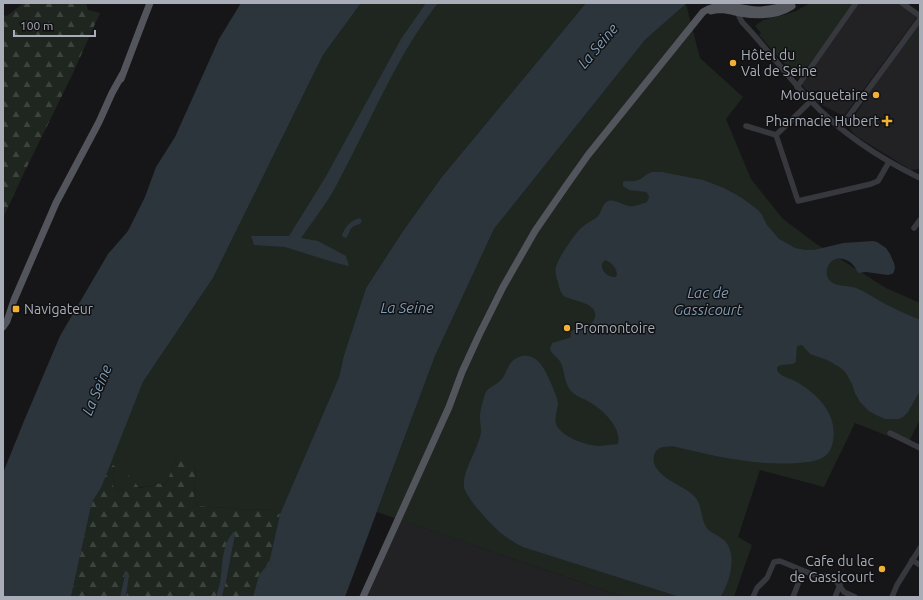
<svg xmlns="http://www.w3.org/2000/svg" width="923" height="600" font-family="Ubuntu,sans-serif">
  <defs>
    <pattern id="forest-firs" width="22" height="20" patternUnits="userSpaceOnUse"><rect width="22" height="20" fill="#1e261f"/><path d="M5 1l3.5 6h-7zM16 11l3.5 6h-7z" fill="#3c433d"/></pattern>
  </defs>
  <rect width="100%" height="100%" fill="#161618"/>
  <!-- built -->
  <g fill="#222225">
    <path d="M857,3H899L918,16L844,116L820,104L813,98L802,85Z"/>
    <path d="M920,23V167L918,169L911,170L856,136L850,129L852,120L876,83Z"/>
    <path d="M401,520L624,597H367Z"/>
  </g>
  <!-- green -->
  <g fill="#1e261f">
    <path d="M361,3H586L441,178L403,231L366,288L344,355L339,377L280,514L268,509L254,510L197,506L194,497L196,465L177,455L166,485L156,483L151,486L125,489L118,491L113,486L115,466L110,464L143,382L213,278L323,55Z"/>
    <path d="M810,3H855L798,79L759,35L761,33L755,26L763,20L787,14L796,11Z"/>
    <path d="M686,4L700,58L743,97L726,119L751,179L783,219L815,243L886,288L920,303V419L908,444L855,423L824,487L760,470L738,537L752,545L734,597H624L377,512L435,356L494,229L645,40Z"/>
    <path d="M920,26V32L910,46L913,48L911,49L906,45Z"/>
  </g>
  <!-- forest -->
  <g fill="url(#forest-firs)">
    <path d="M22,3H86L88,10L100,13L73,73L23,175L3,218V15L7,16L21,5Z"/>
    <path d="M185,452L196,465L194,497L197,506L254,510L268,509L280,514L269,563L259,575L253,597H222L227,577L235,535V532L223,558L220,582L216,597H126L127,593L125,574L120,597H71L92,502L101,488L110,464L115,466L113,486L118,491L125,489L129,474L139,488L151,486L156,483L166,485L177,455Z"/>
  </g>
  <!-- water -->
  <g fill="#2c353c" fill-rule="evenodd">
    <path d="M241,3H361L323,55L213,278L143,382L101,488L92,502L71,597H3V473L24,421L60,336L108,254L128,231L145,197L156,167L175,137L219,39Z"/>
    <path d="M426,3H438C400,51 376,109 348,163C342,174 336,187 329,198C320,212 310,225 301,238L318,241L346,256L349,266L336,263L285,247L254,245L251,236H289L325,178L401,39Z"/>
    <path d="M586,3H687L645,40L494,229L435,356L345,597H253L259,575L269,563L280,514L339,377L344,355L366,288L403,231L441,178Z"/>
    <path d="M652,172H662L703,180L724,188L742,198L758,210L762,215L767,225L779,239L795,248L805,250H814L843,243L873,241L877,242L886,248L890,254L894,263L895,267L894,272L892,274L888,275L866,272L859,273C856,271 856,268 854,266C847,257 833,255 828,266C826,271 826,277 830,281C836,287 848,285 856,288C864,291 871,296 878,300C892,308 906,314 920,320V391L908,412L903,417L899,419H885L876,415L869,411L860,402L855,393L852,384L846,373L841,368L827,360L810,354L802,345L797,346L796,360L795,363C789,366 783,363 777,367C777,370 777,371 779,373C781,376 791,379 795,381C817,393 838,414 833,441C832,448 829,454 822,458C815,462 806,462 798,463C754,466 715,456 672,446C668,447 664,446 660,448C652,452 652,463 657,469C665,480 682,486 692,494C702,502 700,514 705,525C709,533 717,534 724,540C738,553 730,584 720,597H680L523,547C515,543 509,539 502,534C493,527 466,498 464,487C462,471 479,448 481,432C481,427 480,422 480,417C480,410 483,401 485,394C488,386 496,386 501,380C508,372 507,362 519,357C537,351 545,370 551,383C553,389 557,396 558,403C558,409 554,417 556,424C561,437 587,446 600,446C603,446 606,445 609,445C613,444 615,445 618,444C622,428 603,410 591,403C585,399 577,397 572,392C564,384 565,372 561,363C558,357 552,355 550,349L552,343L569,338L571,337V332C578,325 592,329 595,317C596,312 594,309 590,306C584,302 569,299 564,296C560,292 559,287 558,282C556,277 555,272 556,267C558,258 574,235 581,228C585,224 591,221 596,218C602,214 601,204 608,201C615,199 622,205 629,206C633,207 637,205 641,204C646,203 648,202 649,197L648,194L646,192L629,190L623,186V182L625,181C629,181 634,182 638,180C643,179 645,174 652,172ZM605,260C611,262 616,267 617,274L616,277C608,278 601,271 602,264Z"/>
    <path d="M360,218L362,221L360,224C348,227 352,230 346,238L342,236C344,227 351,220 360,218Z"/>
    <path d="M235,531V535L227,577L222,597H216C217,592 219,587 220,582C223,565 221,543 235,531Z"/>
    <path d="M127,571L129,574L126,597H120L125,574Z"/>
  </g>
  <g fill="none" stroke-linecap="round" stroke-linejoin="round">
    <!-- minor -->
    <g stroke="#37383d" stroke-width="5.5">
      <path d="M902,3L920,16"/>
      <path d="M740,10L739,16L742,22C766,47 786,75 810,100C841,133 879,158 920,178"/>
      <path d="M797,87L856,3"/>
      <path d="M811,101L776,135L798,201L871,184L878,181L889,162"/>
      <path d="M746,126L776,135"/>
      <path d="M840,128L920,19"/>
      <path d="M914,228L920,220"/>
      <path d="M890,433L920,448"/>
      <path d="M912,560L920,565"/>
      <path d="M753,597L757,588L767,578L774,562L780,561L819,577L825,576L836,581L844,592L855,597"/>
      <path d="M793,597L803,571"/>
      <path d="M835,597L840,585"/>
      <path d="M892,597L897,585L920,548"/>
    </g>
    <!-- major -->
    <g stroke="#53555c" stroke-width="7">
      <path d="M711,11C721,8 730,11 740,13C757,16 777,16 792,6"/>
      <path d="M121,79L143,21L150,3"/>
      <path d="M3,327L7,321L14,300L56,203L99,122L112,93L122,75"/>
      <path d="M363,597L449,407L462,372L479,335L503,287L535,231L566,186L588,155L703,12C722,0 737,9 757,10C769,10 781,7 791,3"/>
    </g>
  </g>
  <!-- markers -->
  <g fill="#f2b134" stroke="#111113" stroke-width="1.5">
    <circle cx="733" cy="63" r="4"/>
    <circle cx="876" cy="95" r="4"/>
    <path d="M885 115h4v4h4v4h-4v4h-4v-4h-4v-4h4z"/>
    <rect x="12" y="305" width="8" height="8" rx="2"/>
    <circle cx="567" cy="328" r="4"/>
    <circle cx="882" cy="569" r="4"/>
  </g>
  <g text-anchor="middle" stroke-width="3" stroke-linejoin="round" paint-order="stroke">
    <!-- poi labels -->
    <g font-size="14" fill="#a8adb8" stroke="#111113" text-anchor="start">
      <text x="741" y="60">Hôtel du<tspan x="741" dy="16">Val de Seine</tspan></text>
      <text x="868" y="100" text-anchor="end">Mousquetaire</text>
      <text x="879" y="126" text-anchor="end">Pharmacie Hubert</text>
      <text x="24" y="314">Navigateur</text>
      <text x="575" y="333">Promontoire</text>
      <text x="874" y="566" text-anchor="end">Cafe du lac<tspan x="874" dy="16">de Gassicourt</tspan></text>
    </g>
    <!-- water labels -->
    <g font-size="15" font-style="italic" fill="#7f9bb3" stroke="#111113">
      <text transform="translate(598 46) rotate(-50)" y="5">La Seine</text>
      <text x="708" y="298">Lac de<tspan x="708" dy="17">Gassicourt</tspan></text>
      <text x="407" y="313">La Seine</text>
      <text transform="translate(97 390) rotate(-67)" y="5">La Seine</text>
    </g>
  </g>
  <!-- border -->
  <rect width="923" height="600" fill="none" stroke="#a8adb8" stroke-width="8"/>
  <!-- scale -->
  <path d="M14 30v6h81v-6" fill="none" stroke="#a8adb8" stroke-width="2"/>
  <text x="20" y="30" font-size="12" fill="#a8adb8" stroke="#111113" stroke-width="3" paint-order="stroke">100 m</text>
</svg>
